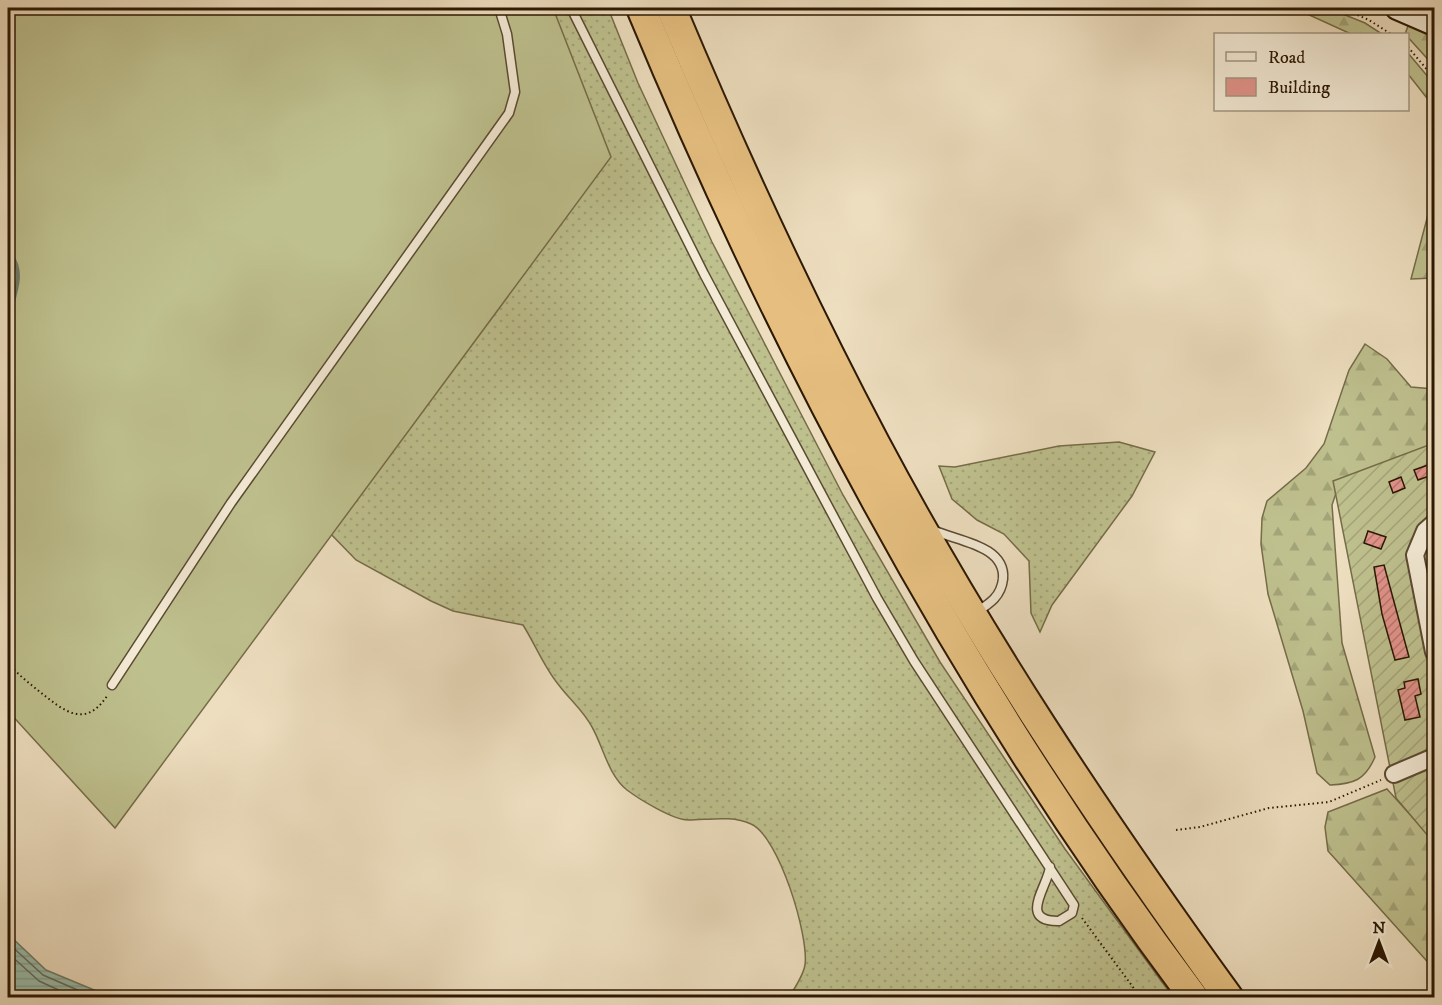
<svg xmlns="http://www.w3.org/2000/svg" width="1442" height="1005" font-family="'IM FELL DW Pica',serif">
  <defs>
    <pattern id="grass-dots" width="8" height="8" patternUnits="userSpaceOnUse" patternTransform="scale(1.5)"><rect width="8" height="8" fill="#bec08e"/><path d="M2 2h.1M6 6h.1" fill="none" stroke="#a3a479" stroke-width="1.8" stroke-linecap="round"/></pattern>
    <pattern id="forest-firs" width="22" height="20" patternUnits="userSpaceOnUse" patternTransform="scale(1.5)"><rect width="22" height="20" fill="#bec08e"/><path d="M5 1l3.5 6h-7zM16 11l3.5 6h-7z" fill="#a3a479"/></pattern>
    <pattern id="garden-furrows" width="10" height="10" patternUnits="userSpaceOnUse" patternTransform="scale(1.5)"><rect width="10" height="10" fill="#bec08e"/><path d="M-1 1l2-2M0 10L10 0M9 11l2-2" fill="none" stroke="#a3a479"/></pattern>
    <pattern id="water-rules" width="6" height="5" patternUnits="userSpaceOnUse" patternTransform="scale(1.5)"><rect width="6" height="5" fill="#9abdac"/><path d="M0 2.5h6" fill="none" stroke="#85a292"/></pattern>
    <pattern id="building-hatch" width="6" height="6" patternUnits="userSpaceOnUse" patternTransform="scale(1.5)"><rect width="6" height="6" fill="#e1938a"/><path d="M-1 1l2-2M0 6l6-6M5 7l2-2" fill="none" stroke="#b7776f"/></pattern>
  </defs>
  <rect width="100%" height="100%" fill="#eddebf"/>
  <filter id="stains"><feTurbulence type="fractalNoise" baseFrequency=".00333" numOctaves="4"/><feColorMatrix values="0 0 0 0 .2 0 0 0 0 .09 0 0 0 0 .02 0 0 0 .5 -.17"/></filter>
  <radialGradient id="worn" r=".72"><stop offset=".6" stop-color="#630" stop-opacity="0"/><stop offset="1" stop-color="#630" stop-opacity=".3"/></radialGradient>
  <!-- grass -->
  <g fill="url(#grass-dots)" stroke="#756c48" stroke-width="1.5">
    <path d="M504,8H608L638,83L712,242L843,495L940,662L1065,849L1173,997H789C795,988 803,976 805,965C809,936 779,836 751,824C732,815 708,820 688,820C673,820 639,799 627,790C608,775 603,746 592,727C583,710 569,699 558,684C544,667 535,644 523,625L453,611L431,601L356,560L327,530Z"/>
    <path d="M1119,442L1155,452L1132,496L1052,605L1040,632L1031,613L1029,561L1004,534L977,520L952,499L939,466L955,467L1059,446Z"/>
  </g>
  <!-- forest -->
  <g fill="url(#forest-firs)" stroke="#756c48" stroke-width="1.5">
    <path d="M1294,8H1328L1365,23L1382,34H1351Z"/>
    <path d="M1408,26L1419,27L1434,35V66L1405,34Z"/>
    <path d="M1408,53L1434,84V107L1408,74Z"/>
    <path d="M1434,192V278L1411,279Z"/>
    <path d="M1365,344L1387,359L1411,387L1434,389V446L1337,490L1332,505L1342,643L1375,757C1365,780 1354,784 1330,785L1317,773L1303,711L1268,594L1261,544L1262,518L1267,501L1306,468L1324,444L1349,370Z"/>
    <path d="M1387,789L1434,841V969L1328,851L1325,827L1328,812Z"/>
  </g>
  <!-- garden -->
  <path fill="url(#garden-furrows)" stroke="#756c48" stroke-width="1.5" d="M1434,443V843L1396,798L1333,481Z"/>
  <!-- pitch -->
  <path fill="#bec08e" stroke="#756c48" stroke-width="1.5" d="M8,8H553L611,157L115,828L8,711Z"/>
  <!-- water -->
  <g fill="url(#water-rules)" stroke="#6e7b68" stroke-width="1.5">
    <path d="M8,843L14,855L8,888Z"/>
    <path d="M8,934L46,970L111,997H8Z"/>
  </g>
  <g fill="none" stroke-linecap="round" stroke-linejoin="round">
    <!-- shore -->
    <g stroke="#636a58" stroke-width="1.5">
      <path d="M8,943L43,975L96,998"/>
      <path d="M8,953L39,981L76,998"/>
    </g>
    <!-- stream -->
    <path stroke="#6e7b68" stroke-width="4" d="M8,252C27,270 14,296 8,318"/>
  </g>
  <!-- building -->
  <g fill="url(#building-hatch)" stroke="#2c1803" stroke-width="1.5">
    <path d="M1428,465L1432,475L1418,480L1414,470Z"/>
    <path d="M1401,477L1405,488L1393,493L1389,482Z"/>
    <path d="M1368,531L1386,537L1381,549L1364,543Z"/>
    <path d="M1384,565L1409,657L1395,660L1382,614L1374,567Z"/>
    <path d="M1418,679L1421,694L1415,696L1420,717L1405,720L1398,690L1405,688L1404,682Z"/>
  </g>
  <g fill="none" stroke-linecap="round" stroke-linejoin="round">
    <defs>
      <g id="lane">
        <path d="M571,8L704,274L877,598L914,661L1074,905L1072,913L1059,921C1017,922 1048,886 1050,867"/>
        <path d="M933,530C956,541 1006,545 1003,579C1001,597 989,604 975,613"/>
        <path d="M112,685L231,503L509,113L515,92L507,34L499,8"/>
      </g>
      <g id="street">
        <path d="M1434,523L1425,531L1415,555L1434,652"/>
        <path d="M1394,774L1434,757"/>
      </g>
      <path id="secondary" d="M1397,8L1434,24"/>
      <g id="highway">
        <path d="M641,8C786,357 966,694 1194,998"/>
        <path d="M671,8C733,156 800,301 875,443C978,637 1100,820 1229,998"/>
      </g>
    </defs>
    <!-- lane casing -->
    <use href="#lane" stroke="#5c4a32" stroke-width="11"/>
    <!-- street casing -->
    <use href="#street" stroke="#5c4a32" stroke-width="20"/>
    <!-- secondary casing -->
    <use href="#secondary" stroke="#2c1803" stroke-width="26"/>
    <!-- highway casing -->
    <use href="#highway" stroke="#2c1803" stroke-width="32"/>
    <!-- path -->
    <g stroke="#2c1803" stroke-width="2" stroke-dasharray="1.5 3" stroke-linecap="butt">
      <path d="M1341,8L1369,20L1391,34"/>
      <path d="M1408,47L1434,78"/>
      <path d="M8,663C17,674 29,683 40,692C64,711 85,729 107,696"/>
      <path d="M1176,830L1200,827L1269,808L1329,802L1381,780"/>
      <path d="M1082,918L1141,998"/>
    </g>
    <!-- lane -->
    <use href="#lane" stroke="#f3ead5" stroke-width="8"/>
    <!-- street -->
    <use href="#street" stroke="#f3ead5" stroke-width="16"/>
    <!-- secondary -->
    <use href="#secondary" stroke="#f3ead5" stroke-width="22"/>
    <!-- highway -->
    <use href="#highway" stroke="#e6bf80" stroke-width="28"/>
  </g>
  <!-- margin -->
  <rect width="1442" height="1005" fill="none" stroke="#eddebf" stroke-width="30"/>
  <rect x="9" y="9" width="1424" height="987" fill="none" stroke="#2c1803" stroke-width="3"/>
  <rect x="15" y="15" width="1412" height="975" fill="none" stroke="#2c1803" stroke-width="1.5"/>
  <!-- legend -->
  <rect x="1214" y="33" width="195" height="78" fill="#f3ead5" stroke="#a39681" stroke-width="1.5"/>
  <rect x="1226" y="52" width="30" height="9" fill="#f3ead5" stroke="#a39681" stroke-width="1.5"/>
  <text x="1268" y="63" font-size="18" fill="#2c1803">Road</text>
  <rect x="1226" y="78" width="30" height="18" fill="#e1938a" stroke="#a39681" stroke-width="1.5"/>
  <text x="1268" y="93" font-size="18" fill="#2c1803">Building</text>
  <!-- north arrow -->
  <g transform="translate(1379 942)" stroke="#f3ead5" stroke-width="4.5" paint-order="stroke">
  <path d="M0-4.5L10 22L0 15L-10 22Z" fill="#2c1803"/>
  <text y="-9" font-size="16" font-weight="bold" text-anchor="middle" fill="#2c1803">N</text>
  </g>
  <rect width="100%" height="100%" filter="url(#stains)"/>
  <rect width="100%" height="100%" fill="url(#worn)"/>
</svg>
